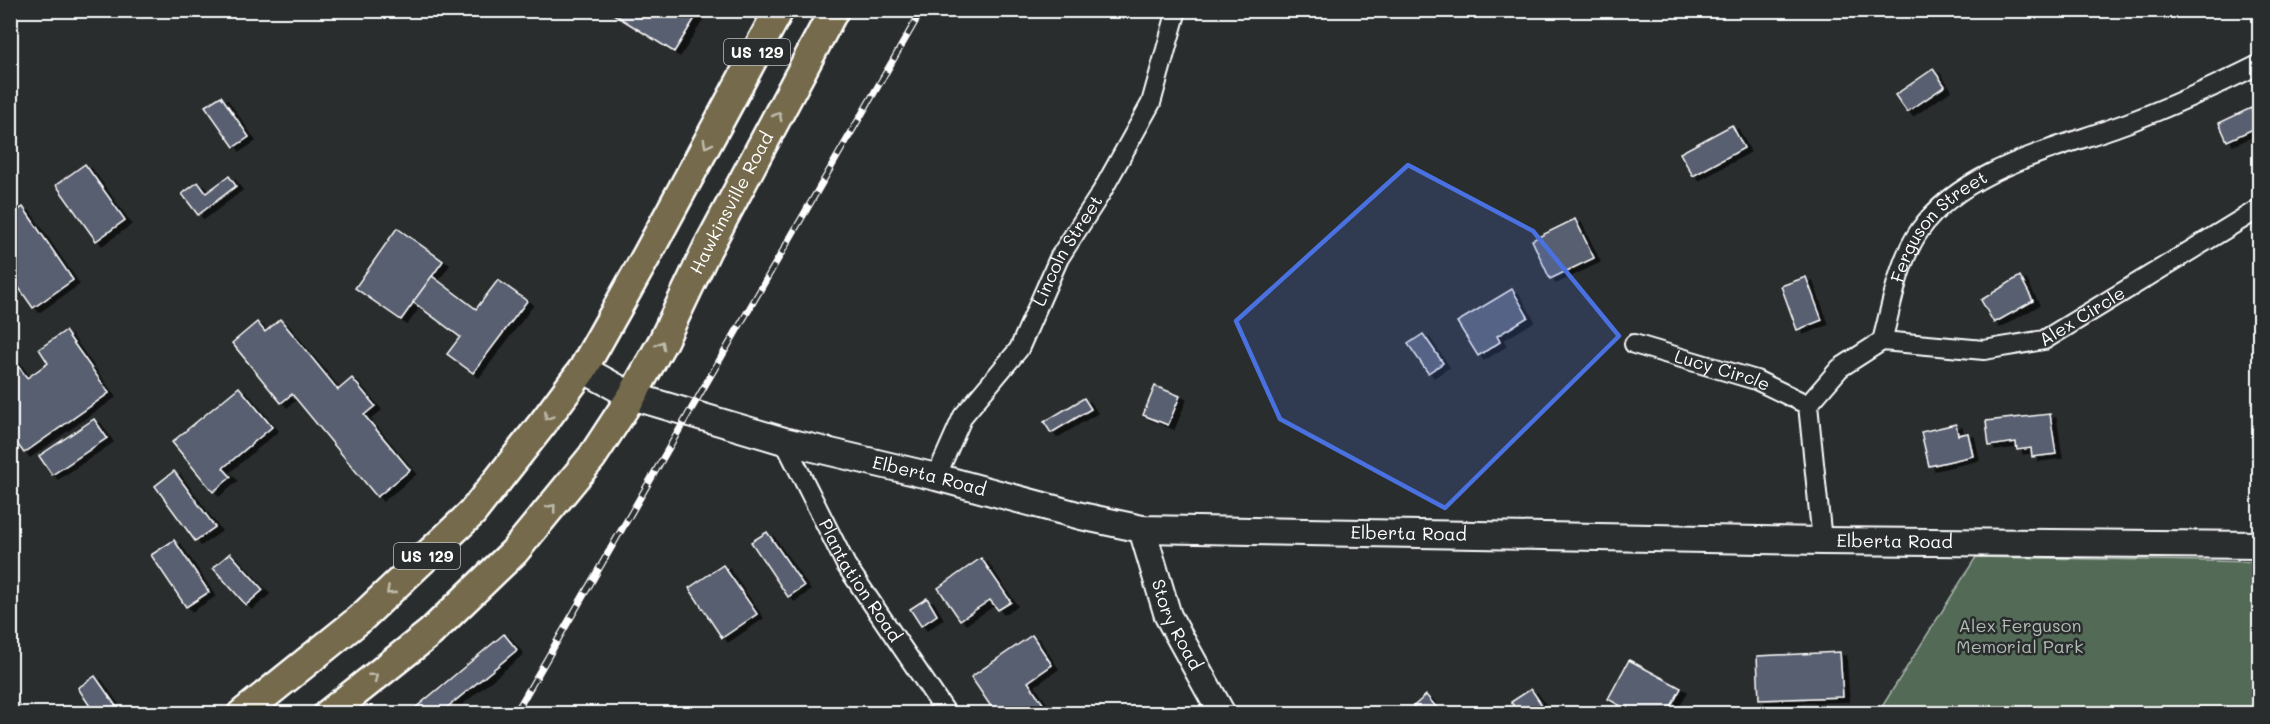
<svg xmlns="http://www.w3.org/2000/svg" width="2270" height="724" font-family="Mali,sans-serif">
  <defs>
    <filter id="shadow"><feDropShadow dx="6" dy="4" stdDeviation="0" flood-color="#0009"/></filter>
  </defs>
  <rect width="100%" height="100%" fill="#2a2d2e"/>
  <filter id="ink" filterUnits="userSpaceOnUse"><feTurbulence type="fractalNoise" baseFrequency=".0167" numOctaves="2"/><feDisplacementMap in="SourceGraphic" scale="12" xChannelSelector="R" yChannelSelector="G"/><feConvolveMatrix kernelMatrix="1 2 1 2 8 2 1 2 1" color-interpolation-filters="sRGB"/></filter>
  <g filter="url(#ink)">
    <!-- green -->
    <path fill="#526a57" stroke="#a8b4ab" stroke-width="1.5" d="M1976,557L2259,562V713H1878Z"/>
    <!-- building -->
    <g fill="#595e6f" stroke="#fff" stroke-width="1.5" filter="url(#shadow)">
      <path d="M607,10H700L674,52Z"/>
      <path d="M1933,69L1945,86L1907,112L1895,95Z"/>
      <path d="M221,96L249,137L234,147L205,106Z"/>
      <path d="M2251,108L2260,126L2227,141L2219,123Z"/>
      <path d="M1732,125L1744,148L1693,176L1680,153Z"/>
      <path d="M85,164L125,220L96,241L56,185Z"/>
      <path d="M229,176L236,186L198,215L182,194L198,182L206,193Z"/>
      <path d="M23,207L73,280L33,308L10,275V215Z"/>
      <path d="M1575,219L1594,258L1550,279L1532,240Z"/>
      <path d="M397,228L443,261L401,320L355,288Z"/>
      <path d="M432,276L476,309L498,280L527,301L473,373L447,354L460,337L413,302Z"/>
      <path d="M2020,276L2033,301L1994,323L1981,300Z"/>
      <path d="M1806,277L1822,320L1797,330L1781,286Z"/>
      <path d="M1512,289L1528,317L1497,336L1500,342L1478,356L1457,322Z"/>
      <path d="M280,319L338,390L352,378L375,406L364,415L410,470L377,497L292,394L281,403L232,343L257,322L265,332Z"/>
      <path d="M65,331L109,393L24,453L10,434V363L14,360L27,378L48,363L39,349Z"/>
      <path d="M1423,334L1443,363L1428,373L1408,344Z"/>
      <path d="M1155,386L1180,396L1168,425L1143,415Z"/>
      <path d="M239,387L272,427L223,468L231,477L213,492L172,442Z"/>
      <path d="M1084,398L1091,409L1051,433L1044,422Z"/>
      <path d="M2050,414L2056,454L2032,457L2031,448L2017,450L2016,442L1989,446L1986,421Z"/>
      <path d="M94,419L107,438L52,475L39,456Z"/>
      <path d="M1956,424L1958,435L1968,433L1973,456L1929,466L1921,432Z"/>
      <path d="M174,471L215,527L195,541L155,486Z"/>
      <path d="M767,532L804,586L788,597L751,542Z"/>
      <path d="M174,540L209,592L186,607L151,555Z"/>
      <path d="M230,553L263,590L246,605L213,568Z"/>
      <path d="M981,558L1011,602L998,610L990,600L960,620L938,588Z"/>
      <path d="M723,565L757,614L722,638L689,588Z"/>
      <path d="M927,598L937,615L921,626L910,609Z"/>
      <path d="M504,634L517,650L439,714H408Z"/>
      <path d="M1032,635L1052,665L1028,682L1050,714H996L971,677Z"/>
      <path d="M1840,652L1843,697L1759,700L1757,656Z"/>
      <path d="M1629,660L1681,688L1667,714H1635L1608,699Z"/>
      <path d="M95,676L120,712L117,714H95L78,688Z"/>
      <path d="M1531,689L1548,714H1519L1511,702Z"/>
      <path d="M1426,695L1442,714H1405Z"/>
    </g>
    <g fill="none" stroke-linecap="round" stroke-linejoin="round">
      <defs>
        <g id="street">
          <path id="s1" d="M1882,341L1984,350L2044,340L2260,208"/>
          <path id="s2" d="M1634,344L1756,380L1808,405"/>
          <path id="s3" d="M784,441L846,565L947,714"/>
          <path id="s4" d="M936,477L963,416L1019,349L1059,258L1101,193L1151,103L1177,10"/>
          <path id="s5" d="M1822,541L1808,405L1840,368L1882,341C1892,305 1898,261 1920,230C1963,168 2060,148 2127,123C2172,106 2216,86 2260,64"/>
        </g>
        <g id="secondary">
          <path id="s6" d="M583,369L632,396L784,441L936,477L1081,516L1142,529L1822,541L2260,545"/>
          <path id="s7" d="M1142,529L1168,616L1222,714"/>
        </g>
        <g id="primary">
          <path d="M242,714L360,619L472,513L543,423L583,369L647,255L779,10"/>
          <path id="s8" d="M328,714L430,633L514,552L592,457L632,396L663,341L707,249L834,10"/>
        </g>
      </defs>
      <!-- street casing -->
      <use href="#street" stroke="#fff" stroke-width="22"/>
      <!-- secondary casing -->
      <use href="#secondary" stroke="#fff" stroke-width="30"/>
      <!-- primary casing -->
      <use href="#primary" stroke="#fff" stroke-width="33"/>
      <!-- street -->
      <use href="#street" stroke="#2a2d2e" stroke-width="18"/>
      <!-- secondary -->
      <use href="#secondary" stroke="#2a2d2e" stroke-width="26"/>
      <!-- primary -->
      <use href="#primary" stroke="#746b4b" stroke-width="28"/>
      <defs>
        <path id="rail" d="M515,714L922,10"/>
      </defs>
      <!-- rail casing -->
      <use href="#rail" stroke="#fff" stroke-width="7"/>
      <!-- rail -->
      <use href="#rail" stroke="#2a2d2e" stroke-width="4.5" stroke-dasharray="14" stroke-linecap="butt"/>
    </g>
    <!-- one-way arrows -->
    <defs><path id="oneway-chevron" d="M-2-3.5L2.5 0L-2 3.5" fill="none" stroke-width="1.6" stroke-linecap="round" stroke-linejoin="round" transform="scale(1.5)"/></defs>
    <g stroke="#c0bcae">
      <use href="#oneway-chevron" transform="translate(778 116) rotate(-62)"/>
      <use href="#oneway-chevron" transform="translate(707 144) rotate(118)"/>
      <use href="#oneway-chevron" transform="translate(661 345) rotate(-62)"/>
      <use href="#oneway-chevron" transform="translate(548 416) rotate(124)"/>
      <use href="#oneway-chevron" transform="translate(552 508) rotate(-51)"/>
      <use href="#oneway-chevron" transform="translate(390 591) rotate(137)"/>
      <use href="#oneway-chevron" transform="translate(374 677) rotate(-38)"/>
    </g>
  </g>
  <!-- marked area -->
  <path fill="#4a71e0" fill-opacity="0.2" stroke="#4a71e0" stroke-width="4.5" stroke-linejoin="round" d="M1408,165L1533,231L1619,336L1445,508L1280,419L1236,321Z"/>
  <g text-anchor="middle" stroke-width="5" stroke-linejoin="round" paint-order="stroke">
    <!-- shield labels -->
    <g fill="#2a2d2e" stroke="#bfc0c0" stroke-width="1.5">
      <rect x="724" y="39" width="66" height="26" rx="4.5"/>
      <rect x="394" y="543" width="66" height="26" rx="4.5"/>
    </g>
    <g font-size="16" font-weight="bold" fill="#fff">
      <text x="757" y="58">US 129</text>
      <text x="427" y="562">US 129</text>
    </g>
    <!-- street labels -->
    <g font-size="18" fill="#fff" stroke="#2a2d2e">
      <text dy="6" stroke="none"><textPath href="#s8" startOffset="660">Hawkinsville Road</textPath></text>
      <text dy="6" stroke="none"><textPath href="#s5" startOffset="368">Ferguson Street</textPath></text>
      <text dy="6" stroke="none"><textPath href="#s4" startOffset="264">Lincoln Street</textPath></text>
      <text dy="6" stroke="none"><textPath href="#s1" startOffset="208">Alex Circle</textPath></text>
      <text dy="6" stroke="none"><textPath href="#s2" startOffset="92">Lucy Circle</textPath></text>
      <text dy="6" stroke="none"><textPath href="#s6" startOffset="364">Elberta Road</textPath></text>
      <text dy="6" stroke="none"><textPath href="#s6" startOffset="850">Elberta Road</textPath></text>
      <text dy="6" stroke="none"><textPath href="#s6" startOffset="1336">Elberta Road</textPath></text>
      <text dy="6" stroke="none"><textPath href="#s3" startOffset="159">Plantation Road</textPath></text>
      <text dy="6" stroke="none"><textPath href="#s7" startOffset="102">Story Road</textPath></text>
    </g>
    <!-- park labels -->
    <g font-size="18" fill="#b1bcb3" stroke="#2a2d2e">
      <text x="2020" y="632">Alex Ferguson<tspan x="2020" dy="21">Memorial Park</tspan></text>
    </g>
  </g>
  <!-- margin -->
  <rect width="2270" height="724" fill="none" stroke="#2a2d2e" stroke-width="36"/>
  <rect x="18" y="18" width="2234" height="688" fill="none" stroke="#fff" stroke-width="2" filter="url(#ink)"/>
</svg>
